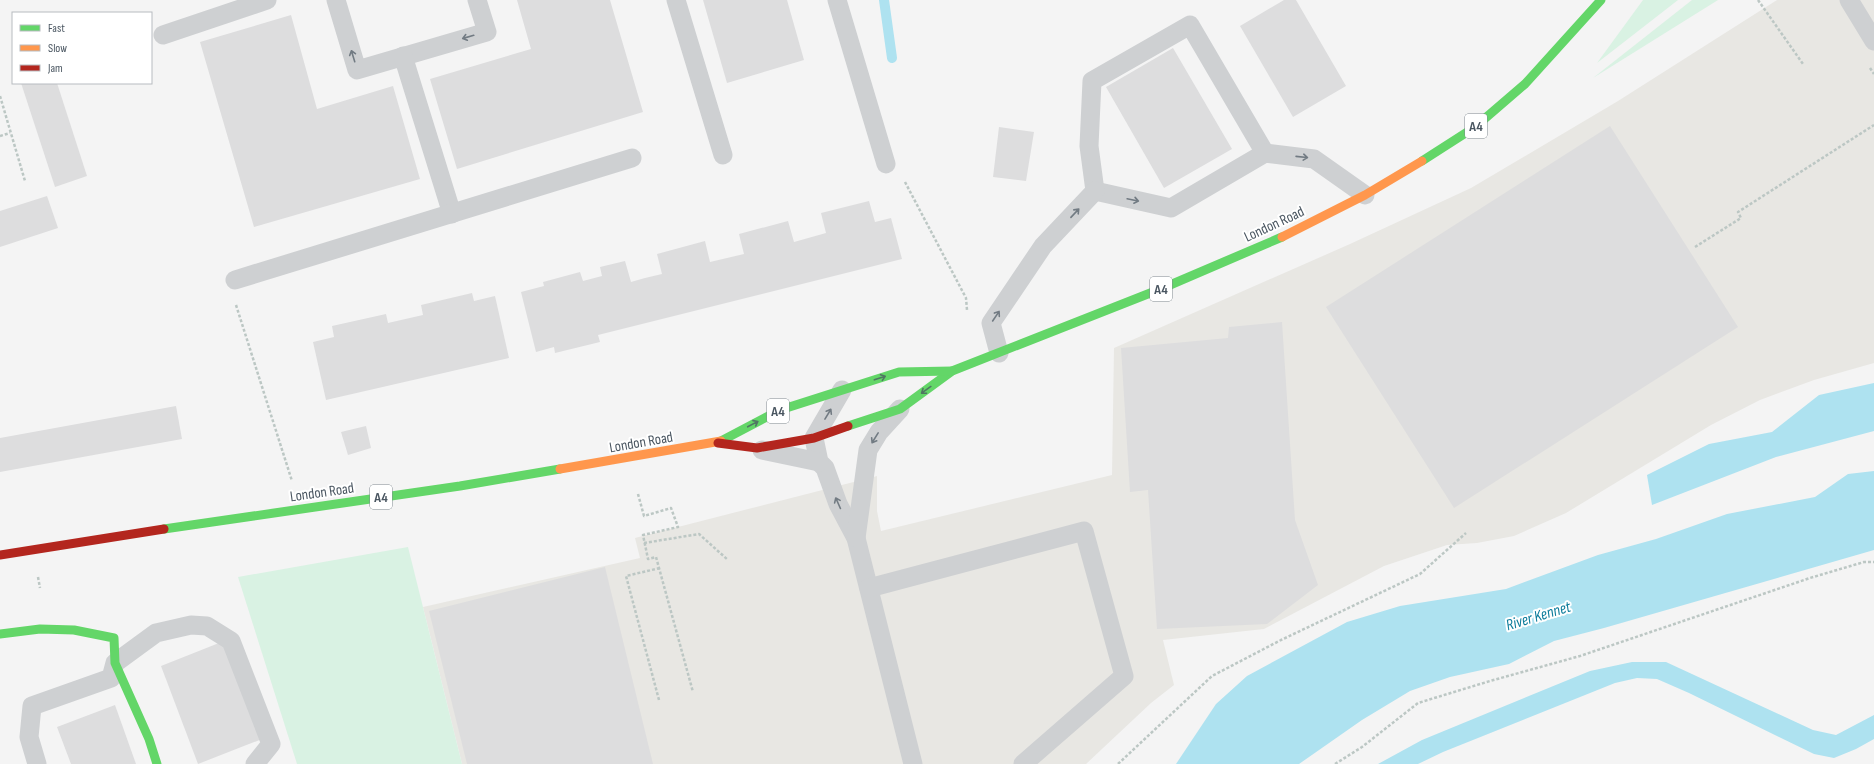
<svg xmlns="http://www.w3.org/2000/svg" width="1874" height="764" font-family="'Sofia Sans Condensed',sans-serif">
  <rect width="100%" height="100%" fill="#f4f4f4"/>
  <!-- commercial -->
  <path fill="#e8e7e3" d="M1777,0H1874V363L1814,380L1760,400L1711,425L1566,513L1514,536L1477,543L1447,545L1384,566L1264,629L1163,640L1174,685L1151,703L1086,764H462L423,607L640,558L635,538L877,476V511L881,531L1112,475L1114,348L1350,244L1471,188L1618,101Z"/>
  <!-- green -->
  <g fill="#d9f2e3">
    <path d="M1643,0H1678L1597,63Z"/>
    <path d="M1692,0H1718L1593,78Z"/>
    <path d="M408,547L462,764H297L238,577Z"/>
  </g>
  <!-- water -->
  <g fill="#aee2f0">
    <path d="M1874,383V431L1776,457L1652,505L1647,475L1709,444L1772,432L1819,395Z"/>
    <path d="M1874,471V550L1604,628L1554,641L1509,664L1450,677L1410,691L1362,720L1299,764H1176L1216,704L1247,676L1347,622L1400,606L1506,589L1598,555L1656,539L1727,514L1815,497L1848,474Z"/>
    <path d="M1632,662H1666L1813,730L1836,735L1874,715V739L1856,749L1834,758L1814,754L1689,693L1657,679L1637,678L1615,683L1443,752L1418,764H1378L1422,740L1590,671Z"/>
  </g>
  <g fill="none" stroke-linecap="round" stroke-linejoin="round">
    <!-- stream -->
    <path stroke="#aee2f0" stroke-width="10" d="M884,0L892,58"/>
  </g>
  <!-- building -->
  <g fill="#ddddde">
    <path d="M517,0H610L643,112L457,169L430,79L531,49Z"/>
    <path d="M703,0H787L804,60L727,83Z"/>
    <path d="M1284,0H1296L1346,86L1293,117L1240,26Z"/>
    <path d="M291,15L317,109L393,86L420,179L254,227L200,42Z"/>
    <path d="M1173,48L1232,149L1164,188L1106,87Z"/>
    <path d="M21,83H57L87,176L55,187Z"/>
    <path d="M1610,126L1738,327L1454,508L1326,307Z"/>
    <path d="M999,127L1034,132L1026,181L993,177Z"/>
    <path d="M47,196L58,228L0,247V211Z"/>
    <path d="M869,201L875,222L891,218L902,259L598,335L600,342L555,353L554,347L536,352L521,292L544,286L543,282L580,272L583,281L602,276L600,267L625,261L631,282L645,278L662,274L657,254L705,241L710,262L744,254L739,234L788,221L794,242L826,233L821,213Z"/>
    <path d="M472,293L474,301L495,296L509,358L326,400L313,342L334,337L332,326L386,314L388,323L423,315L421,305Z"/>
    <path d="M1282,322L1295,520L1318,585L1267,624L1157,629L1148,490L1130,492L1121,348L1228,338L1229,327Z"/>
    <path d="M176,406L182,439L0,472V438Z"/>
    <path d="M366,426L371,448L348,455L341,432Z"/>
    <path d="M605,567L653,764H467L429,611Z"/>
    <path d="M224,641L262,739L198,764L161,666Z"/>
    <path d="M115,705L136,764H71L57,727Z"/>
  </g>
  <g fill="none" stroke-linecap="round" stroke-linejoin="round">
    <!-- path -->
    <g stroke="#bcc7c4" stroke-width="2.5" stroke-dasharray="3 2" stroke-linecap="butt">
      <path d="M1758,0L1803,64"/>
      <path d="M1870,68L1874,74"/>
      <path d="M0,96L25,181"/>
      <path d="M0,136L10,133"/>
      <path d="M905,182L966,298L967,310"/>
      <path d="M1695,247L1741,218L1738,212L1874,125"/>
      <path d="M236,305L292,481"/>
      <path d="M638,494L644,516L671,508L678,527L643,535L648,559L656,557L693,692"/>
      <path d="M644,543L699,534L728,560"/>
      <path d="M38,577L40,588"/>
      <path d="M659,700L626,576L660,568"/>
      <path d="M1118,764L1212,676L1281,640L1420,574L1466,533"/>
      <path d="M1335,764L1362,747L1418,703L1490,681L1580,656L1810,578L1864,562H1874"/>
    </g>
    <!-- lane -->
    <g stroke="#ced0d2" stroke-width="19">
      <path d="M336,0L357,70L487,32L477,0"/>
      <path d="M676,0L723,155"/>
      <path d="M837,0L886,164"/>
      <path d="M1849,0L1874,41"/>
      <path d="M163,35L267,0"/>
      <path d="M403,56L452,214"/>
      <path d="M1095,191L1089,146L1092,81L1190,25L1265,153"/>
      <path d="M1095,191L1171,208L1265,153L1314,159L1365,195"/>
      <path d="M235,280L632,158"/>
      <path d="M999,353L991,323L1043,246L1095,191"/>
      <path d="M842,390L814,438L819,462L825,468L838,504L856,538L913,764"/>
      <path d="M762,450L819,462"/>
      <path d="M856,538L868,450L879,432L900,409"/>
      <path d="M869,588L1084,531L1124,676L1023,764"/>
      <path d="M37,764L29,737L32,706L111,678L115,663L156,633L191,625L207,626L231,641L271,744L255,764"/>
    </g>
    <!-- fast -->
    <g stroke="#63d668" stroke-width="9">
      <path d="M1422,161L1475,127L1525,84L1601,0"/>
      <path d="M848,426L900,409L952,371L1163,288L1282,237"/>
      <path d="M721,441L780,410L899,372L952,371"/>
      <path d="M164,529L460,486L560,469"/>
      <path d="M0,634L40,629L74,630L114,638L115,663L149,739L157,764"/>
    </g>
    <!-- slow -->
    <g stroke="#ff974d" stroke-width="9">
      <path d="M1282,237L1365,195L1422,161"/>
      <path d="M560,469L721,441"/>
    </g>
    <!-- jam -->
    <g stroke="#b3261e" stroke-width="9">
      <path d="M718,443L757,448L814,438L848,426"/>
      <path d="M0,555L164,529"/>
    </g>
  </g>
  <!-- one-way arrows -->
  <defs><path id="oneway-shaft" d="M-6 0H5M1.5-3L5.5 0L1.5 3" fill="none" stroke-width="1.6" stroke-linecap="round" stroke-linejoin="round"/></defs>
  <g stroke="#727b83">
    <use href="#oneway-shaft" transform="translate(468 37) rotate(164)"/>
    <use href="#oneway-shaft" transform="translate(353 56) rotate(-107)"/>
    <use href="#oneway-shaft" transform="translate(1302 157) rotate(6)"/>
    <use href="#oneway-shaft" transform="translate(1133 200) rotate(12)"/>
    <use href="#oneway-shaft" transform="translate(1075 213) rotate(-47)"/>
    <use href="#oneway-shaft" transform="translate(996 316) rotate(-56)"/>
    <use href="#oneway-shaft" transform="translate(828 414) rotate(-59)"/>
    <use href="#oneway-shaft" transform="translate(875 438) rotate(122)"/>
    <use href="#oneway-shaft" transform="translate(838 503) rotate(-114)"/>
  </g>
  <g stroke="#507663">
    <use href="#oneway-shaft" transform="translate(880 378) rotate(-18)"/>
    <use href="#oneway-shaft" transform="translate(926 390) rotate(144)"/>
    <use href="#oneway-shaft" transform="translate(753 424) rotate(-28)"/>
  </g>
  <g text-anchor="middle" stroke-width="4" stroke-linejoin="round" paint-order="stroke">
    <!-- shield labels -->
    <g fill="#fff" stroke="#808990" stroke-width="1">
      <rect x="1465" y="114" width="22" height="24" rx="3"/>
      <rect x="1150" y="277" width="22" height="24" rx="3"/>
      <rect x="767" y="399" width="22" height="24" rx="3"/>
      <rect x="370" y="485" width="22" height="24" rx="3"/>
    </g>
    <g font-size="14" font-weight="bold" fill="#4a5661">
      <text x="1476" y="131">A4</text>
      <text x="1161" y="294">A4</text>
      <text x="778" y="416">A4</text>
      <text x="381" y="502">A4</text>
    </g>
    <!-- street labels -->
    <g font-size="15" fill="#4a5661" stroke="#fff">
      <text transform="translate(1274 224) rotate(-25)" y="5">London Road</text>
      <text transform="translate(641 442) rotate(-10)" y="5">London Road</text>
      <text transform="translate(322 492) rotate(-8)" y="5">London Road</text>
    </g>
    <!-- water labels -->
    <g font-size="16" font-style="italic" fill="#0c7c9b" stroke="#fff">
      <text transform="translate(1538 615) rotate(-17)" y="6">River Kennet</text>
    </g>
  </g>
  <!-- legend -->
  <rect x="12" y="12" width="140" height="72" fill="#ffffff" stroke="#b7bbc0"/>
  <rect x="20" y="25" width="20" height="6" fill="#63d668" stroke="#b7bbc0"/>
  <text x="48" y="32" font-size="12" fill="#4a5661">Fast</text>
  <rect x="20" y="45" width="20" height="6" fill="#ff974d" stroke="#b7bbc0"/>
  <text x="48" y="52" font-size="12" fill="#4a5661">Slow</text>
  <rect x="20" y="65" width="20" height="6" fill="#b3261e" stroke="#b7bbc0"/>
  <text x="48" y="72" font-size="12" fill="#4a5661">Jam</text>
</svg>
